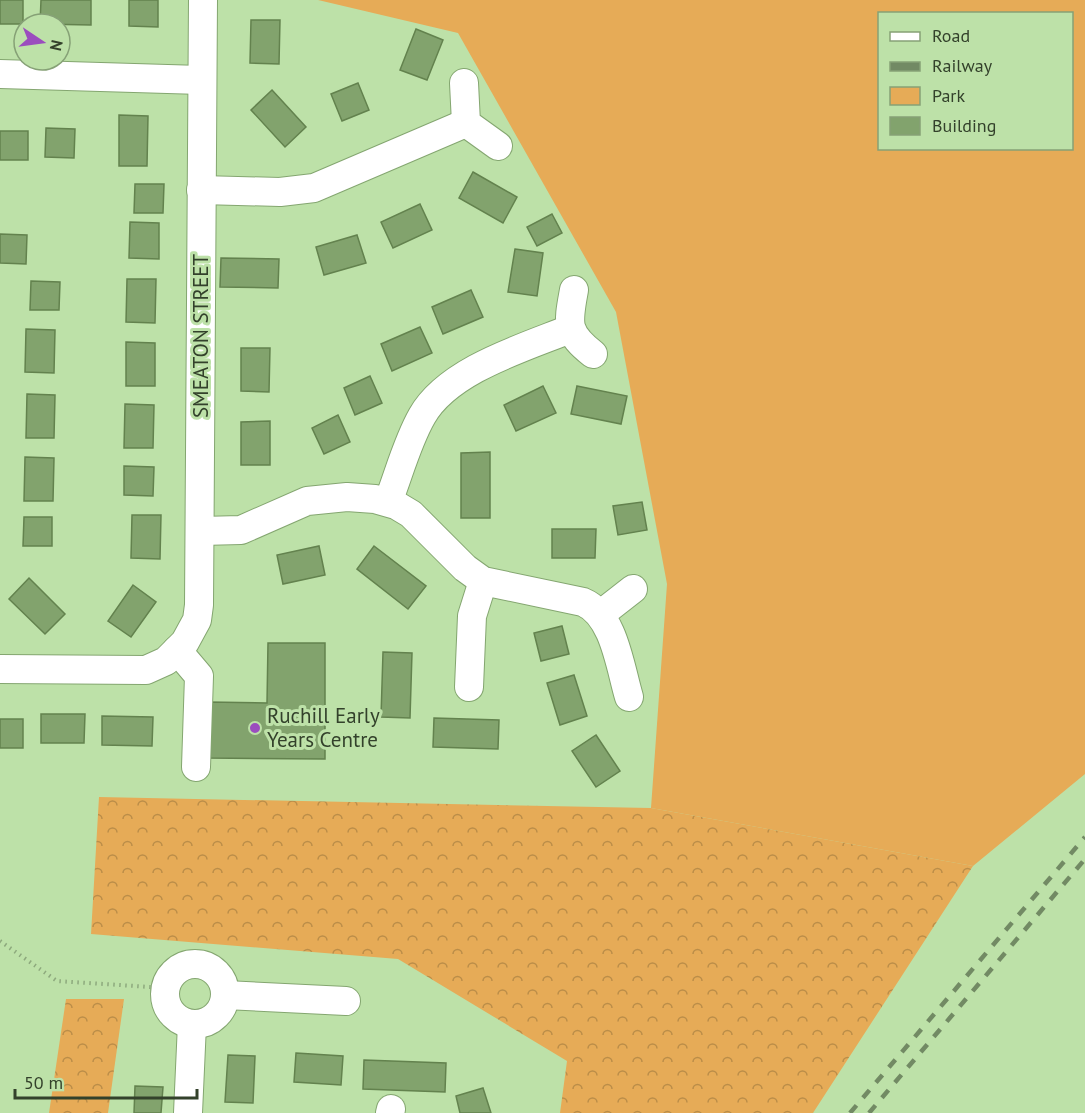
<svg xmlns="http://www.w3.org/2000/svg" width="1085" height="1113" font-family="'PT Sans',sans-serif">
  <defs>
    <pattern id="forest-crowns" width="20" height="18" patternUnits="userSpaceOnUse" patternTransform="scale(1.5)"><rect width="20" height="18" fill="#e6ab57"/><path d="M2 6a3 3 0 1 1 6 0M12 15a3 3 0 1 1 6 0" fill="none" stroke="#bb8d48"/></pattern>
  </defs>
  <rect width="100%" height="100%" fill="#bde1a8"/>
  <!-- green -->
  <path fill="#e6ab57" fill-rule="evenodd" d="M318,0H1085V774L973,866L651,808L667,584L616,312L458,33ZM880,14H1072V148H880Z"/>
  <!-- forest -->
  <g fill="url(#forest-crowns)">
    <path d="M99,797L651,808L973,866L813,1113H560L567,1061L398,959L91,934Z"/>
    <path d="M66,999H124L108,1113H49Z"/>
  </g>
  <!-- building -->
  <g fill="#82a36d" stroke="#63824e" stroke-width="1.5">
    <rect x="0" y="0" width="23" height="24"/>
    <path d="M41,0H91V25L40,24Z"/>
    <path d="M129,0H158V27L129,26Z"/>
    <path d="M251,20H280L279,64L250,63Z"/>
    <path d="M416,29L443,40L427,80L400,70Z"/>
    <path d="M358,83L369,110L342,121L331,94Z"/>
    <path d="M272,90L306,127L285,147L251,110Z"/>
    <path d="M119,115L148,116L147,166H119Z"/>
    <path d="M46,128L75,129L74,158L45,157Z"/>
    <rect x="0" y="131" width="28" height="29"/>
    <path d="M473,172L517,197L503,223L459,198Z"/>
    <path d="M135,184H164L163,213H134Z"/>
    <path d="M420,204L432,230L393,248L381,222Z"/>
    <path d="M552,214L562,233L537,246L527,227Z"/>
    <path d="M130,222L159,223V259L129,258Z"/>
    <path d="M0,234L27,235L26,264L0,263Z"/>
    <path d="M357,235L366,263L324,275L316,247Z"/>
    <path d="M515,249L543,253L537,296L508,292Z"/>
    <path d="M221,258L279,259L278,288L220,287Z"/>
    <path d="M127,279H156L155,323L126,322Z"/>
    <path d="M31,281L60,282L59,310H30Z"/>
    <path d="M471,290L483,317L443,334L432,307Z"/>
    <path d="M420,327L432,353L392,371L381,344Z"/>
    <path d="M26,329L55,330L54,373L25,372Z"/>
    <path d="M126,342L155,343V386H126Z"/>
    <path d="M241,348H270L269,392L241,391Z"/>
    <path d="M370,376L382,403L355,415L344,388Z"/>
    <path d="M543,386L556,413L516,431L504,405Z"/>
    <path d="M577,386L627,396L621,424L571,414Z"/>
    <path d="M27,394L55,395L54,438H26Z"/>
    <path d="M125,404L154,405L153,448H124Z"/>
    <path d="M338,415L350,442L324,454L312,428Z"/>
    <path d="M270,421V465H241V422Z"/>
    <path d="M490,452V518H461V453Z"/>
    <path d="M25,457L54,458L53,501H24Z"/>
    <path d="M124,466L154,467L153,496L124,495Z"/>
    <path d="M642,502L647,530L618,535L613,506Z"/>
    <path d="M132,515H161L160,559L131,558Z"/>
    <path d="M24,517H52V546H23Z"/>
    <path d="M552,529H596L595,558H552Z"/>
    <path d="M319,546L325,575L283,584L277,555Z"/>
    <path d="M374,546L426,586L408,609L357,569Z"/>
    <path d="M29,578L65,614L45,634L9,599Z"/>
    <path d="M133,585L156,602L131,637L108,621Z"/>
    <path d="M562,626L569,654L541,661L534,633Z"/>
    <path d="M268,643H325V759L208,758V702L267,703Z"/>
    <path d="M383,652L412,653L410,718L381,717Z"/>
    <path d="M574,675L587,716L560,725L547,683Z"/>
    <path d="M41,714H85L84,743H41Z"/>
    <path d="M102,716L153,717L152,746L102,745Z"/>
    <path d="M434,718L499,720L498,749L433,747Z"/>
    <rect x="0" y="719" width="23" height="29"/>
    <path d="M596,735L620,771L596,787L572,751Z"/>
    <path d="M296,1053L343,1056L341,1085L294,1082Z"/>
    <path d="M228,1055L255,1056L253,1103L225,1102Z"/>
    <path d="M364,1060L446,1063L445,1092L363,1089Z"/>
    <path d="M135,1086L163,1087L161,1113H134Z"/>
    <path d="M483,1088L491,1113H460L456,1096Z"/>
  </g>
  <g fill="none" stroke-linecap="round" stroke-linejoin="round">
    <defs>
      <g id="minor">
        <path d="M0,74L201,80"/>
        <path d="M464,83L466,123L498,146"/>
        <path d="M201,190L280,192L314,188L466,123"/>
        <path d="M574,290C568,323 565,332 593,354"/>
        <path d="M388,502C399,474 407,442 422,416C448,370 523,348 570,329"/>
        <path d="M201,531L241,530L307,501L347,497L375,499L396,505L411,514L465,568L483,581L583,602C614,615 620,667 629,697"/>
        <path d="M601,614L633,589"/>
        <path d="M177,650L199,676L196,767"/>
        <path d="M0,669L146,670L166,661L185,642L197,620L199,605L203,0"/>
        <path d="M469,687L472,616L483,581"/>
        <circle cx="195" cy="994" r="30"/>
        <path d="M225,995L346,1001"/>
        <path d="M188,1113L192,1024"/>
        <path d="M390,1113L391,1109"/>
      </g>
    </defs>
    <!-- minor casing -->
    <use href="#minor" stroke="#84a670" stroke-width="30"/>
    <!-- path -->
    <path stroke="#8da97d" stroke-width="4" stroke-dasharray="1.5 4.5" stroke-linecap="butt" d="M0,941L57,981L166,988"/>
    <!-- minor -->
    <use href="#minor" stroke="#fff" stroke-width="28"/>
    <!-- rail -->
    <g stroke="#728a64" stroke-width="4.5" stroke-dasharray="10 10" stroke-linecap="butt">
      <path d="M850,1113L1085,837"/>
      <path d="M869,1113L1085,859"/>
    </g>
  </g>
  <!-- markers -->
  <circle fill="#9b4dbe" stroke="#bde1a8" stroke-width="2" cx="255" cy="728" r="6"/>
  <g text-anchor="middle" stroke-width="6" stroke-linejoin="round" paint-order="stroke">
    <!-- street labels -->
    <g font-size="21" fill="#33412b" stroke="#bde1a8">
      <text transform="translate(201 336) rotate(-90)" y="7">SMEATON STREET</text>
    </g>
    <!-- poi labels -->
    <g font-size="21" fill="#33412b" stroke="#bde1a8" text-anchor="start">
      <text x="267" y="723">Ruchill Early<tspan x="267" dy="24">Years Centre</tspan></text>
    </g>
  </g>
  <!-- legend -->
  <rect x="878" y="12" width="195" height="138" fill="#bde1a8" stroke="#86a176" stroke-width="1.5"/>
  <rect x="890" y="32" width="30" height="9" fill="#ffffff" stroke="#86a176" stroke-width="1.5"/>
  <text x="932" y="42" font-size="18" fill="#33412b">Road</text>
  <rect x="890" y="62" width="30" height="9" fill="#728a64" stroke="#86a176" stroke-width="1.5"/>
  <text x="932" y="72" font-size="18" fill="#33412b">Railway</text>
  <rect x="890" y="87" width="30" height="18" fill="#e6ab57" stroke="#86a176" stroke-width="1.5"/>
  <text x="932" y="102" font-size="18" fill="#33412b">Park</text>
  <rect x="890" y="117" width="30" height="18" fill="#82a36d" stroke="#86a176" stroke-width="1.5"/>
  <text x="932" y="132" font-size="18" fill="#33412b">Building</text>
  <!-- north arrow -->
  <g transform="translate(42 42) rotate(103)"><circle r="28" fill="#bde1a8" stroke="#86a176" stroke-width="1.5"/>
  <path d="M0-4.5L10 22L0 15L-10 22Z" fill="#9b4dbe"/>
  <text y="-9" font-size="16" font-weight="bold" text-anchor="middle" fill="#33412b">N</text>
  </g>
  <!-- scale -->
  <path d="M15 1089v9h182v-9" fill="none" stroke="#33412b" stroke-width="3"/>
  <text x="24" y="1089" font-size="18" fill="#33412b" stroke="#bde1a8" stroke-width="4.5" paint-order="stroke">50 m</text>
</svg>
